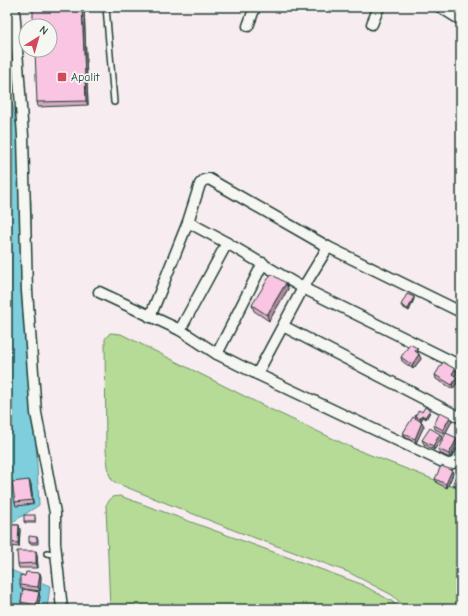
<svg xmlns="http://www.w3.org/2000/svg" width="468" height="616" font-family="'Comic Neue',sans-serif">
  <rect width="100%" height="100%" fill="#f7ecef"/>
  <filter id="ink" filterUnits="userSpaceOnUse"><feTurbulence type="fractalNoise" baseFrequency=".025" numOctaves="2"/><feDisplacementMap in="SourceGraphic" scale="8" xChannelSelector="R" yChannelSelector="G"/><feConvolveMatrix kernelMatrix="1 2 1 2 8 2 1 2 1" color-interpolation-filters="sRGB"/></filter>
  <g filter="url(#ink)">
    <!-- green -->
    <g fill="#b6db96" stroke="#6a8c65">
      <path d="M110,333L121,334L270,409L355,449L461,490V609H404L402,604L392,595L348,572L236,531L116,483L112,480L109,474L106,450L105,339Z"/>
      <path d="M120,496L361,584L393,602L398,609H110L106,505L112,497Z"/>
    </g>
    <!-- water -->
    <path fill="#7fcedd" stroke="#599499" d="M7,76L31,201L32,364L39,505L10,524L8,569L50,586L47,609H7Z"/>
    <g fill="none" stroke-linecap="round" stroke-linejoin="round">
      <defs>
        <g id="service">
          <path d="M106,7L114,102"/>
          <path d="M47,553L56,555"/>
        </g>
        <g id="minor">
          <path d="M14,7L23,136L27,291L36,413L55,513V543L62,609"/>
          <path d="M440,7L461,20"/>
          <path d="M372,24L379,7"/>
          <path d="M248,26L255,7"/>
          <path d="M188,222L227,243L303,288L461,366"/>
          <path d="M99,292L180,330L217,354L257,374L447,464C456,464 457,460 461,453"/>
          <path d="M150,317L188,222L200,184L204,180L209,179L328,247L461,312"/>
          <path d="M283,326L461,418"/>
          <path d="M180,330L227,243"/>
          <path d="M217,354L263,263"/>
          <path d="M257,374L303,288L328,247"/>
        </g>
      </defs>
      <!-- service casing -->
      <use href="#service" stroke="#1f3d34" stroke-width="8"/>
      <!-- minor casing -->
      <use href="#minor" stroke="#1f3d34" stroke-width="13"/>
      <!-- service -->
      <use href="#service" stroke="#f6f6f2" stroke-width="5"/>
      <!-- minor -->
      <use href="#minor" stroke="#f6f6f2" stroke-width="10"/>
    </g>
    <!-- wall -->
    <g fill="#d6a9c2" stroke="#1f3d34">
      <path d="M84,7L88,105L38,107L37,102Z"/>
      <path d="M286,283L288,289L269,321L254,311L252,305Z"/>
      <path d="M414,299L409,311L402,307L401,305Z"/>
      <path d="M417,348L418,353L421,359L413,369L402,361L401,357Z"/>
      <path d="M457,373L455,376L458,381L453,389L436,379L435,375Z"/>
      <path d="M422,412H430L426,419L423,417L421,421L424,426L416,443L405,437L403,433L416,418L415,416Z"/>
      <path d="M450,417L452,421L445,434L435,429L434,425Z"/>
      <path d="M440,434L442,438L434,450L424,444L422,440Z"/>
      <path d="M457,438L458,442L450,458L439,453L438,449Z"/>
      <path d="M452,470L453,474L447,488L437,483L435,479Z"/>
      <path d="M461,476V489L453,486V484Z"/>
      <path d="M31,484L33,504L16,506L15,502Z"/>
      <path d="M35,517V523H25L24,521Z"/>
      <path d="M7,525H19L20,530L19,547L7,546Z"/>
      <path d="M37,537L38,539V544H30L29,542Z"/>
      <path d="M36,551L37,555L38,568H19L18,564Z"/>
      <path d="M40,573L41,577L40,591L24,589L40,597L38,609L22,606L21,602L23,589H21L20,585L25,576Z"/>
    </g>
    <!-- shaded-wall -->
    <g fill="#ae8a9e" stroke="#1f3d34">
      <path d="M82,7H84L88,105L86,101Z"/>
      <path d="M286,283L288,289L269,321L267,315Z"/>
      <path d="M414,297V299L409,311L408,309Z"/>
      <path d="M417,348L418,353L416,355L415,351Z"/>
      <path d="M419,354L421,359L413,369L412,365Z"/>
      <path d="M455,369L457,373L454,378L452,374Z"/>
      <path d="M457,377L458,381L453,389L452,385Z"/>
      <path d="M430,410V412L426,419L425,417Z"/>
      <path d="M422,415L423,417L421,421L420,419Z"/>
      <path d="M450,417L452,421L445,434L443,430Z"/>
      <path d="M422,422L424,426L416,443L415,439Z"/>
      <path d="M440,434L442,438L434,450L433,446Z"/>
      <path d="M457,438L458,442L450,458L449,454Z"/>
      <path d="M452,470L453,474L447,488L446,484Z"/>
      <path d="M29,480L31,484L33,504L32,500Z"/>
      <path d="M19,525L20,530L19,547L18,543Z"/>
      <path d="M36,551L37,555L38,568L36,563Z"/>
      <path d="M40,573L41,577L40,591L38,587Z"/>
      <path d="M39,592L40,597L37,609L36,605Z"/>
    </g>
    <!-- building -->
    <g fill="#f9c5e2" stroke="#1f3d34">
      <path d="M33,7H82L86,101L37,102L35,50H50V26H33Z"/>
      <path d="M271,274L286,283L267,315L252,305Z"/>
      <path d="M407,294L414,297L408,309L401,305Z"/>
      <path d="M410,344L417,348L415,351L419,354L412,365L401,357Z"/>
      <path d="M443,362L455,369L452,374L457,377L452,385L435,375Z"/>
      <path d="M425,407L430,410L425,417L422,415L420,419L415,416L419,410L422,412Z"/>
      <path d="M440,412L450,417L443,430L434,425Z"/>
      <path d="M413,417L422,422L415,439L403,433Z"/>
      <path d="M430,428L440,434L433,446L422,440Z"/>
      <path d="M446,433L457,438L449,454L438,449Z"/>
      <path d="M441,466L452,470L446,484L435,479Z"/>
      <path d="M456,474L461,476V487L453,484Z"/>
      <path d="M29,480L32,500L15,502L12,482Z"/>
      <rect x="24" y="515" width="11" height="6"/>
      <path d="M7,525H19L18,543L7,542Z"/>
      <path d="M29,536L37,537V542H29Z"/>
      <path d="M17,551H36V563L18,564Z"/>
      <path d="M26,572L40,573L38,587L20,585V575L25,576Z"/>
      <path d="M23,589L39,592L36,605L21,602Z"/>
    </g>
  </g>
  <!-- markers -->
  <rect fill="#d1495b" stroke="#f6f6f2" stroke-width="1.5" x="57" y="72" width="10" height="10" rx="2"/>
  <g text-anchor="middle" stroke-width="3.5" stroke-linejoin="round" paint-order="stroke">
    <!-- poi labels -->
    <g font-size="12" fill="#1f3d34" stroke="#f6f6f2" text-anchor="start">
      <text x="71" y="81">Apalit</text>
    </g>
  </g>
  <!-- margin -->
  <rect width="468" height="616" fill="none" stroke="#f6f6f2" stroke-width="24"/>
  <rect x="12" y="12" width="444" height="592" fill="none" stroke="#1f3d34" stroke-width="1.5" filter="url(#ink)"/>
  <!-- north arrow -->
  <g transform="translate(38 38) rotate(37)"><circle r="19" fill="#f6f6f2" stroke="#a0aca6"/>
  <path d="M0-3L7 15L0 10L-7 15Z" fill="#d1495b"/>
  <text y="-6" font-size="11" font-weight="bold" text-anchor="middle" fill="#1f3d34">N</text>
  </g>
</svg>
